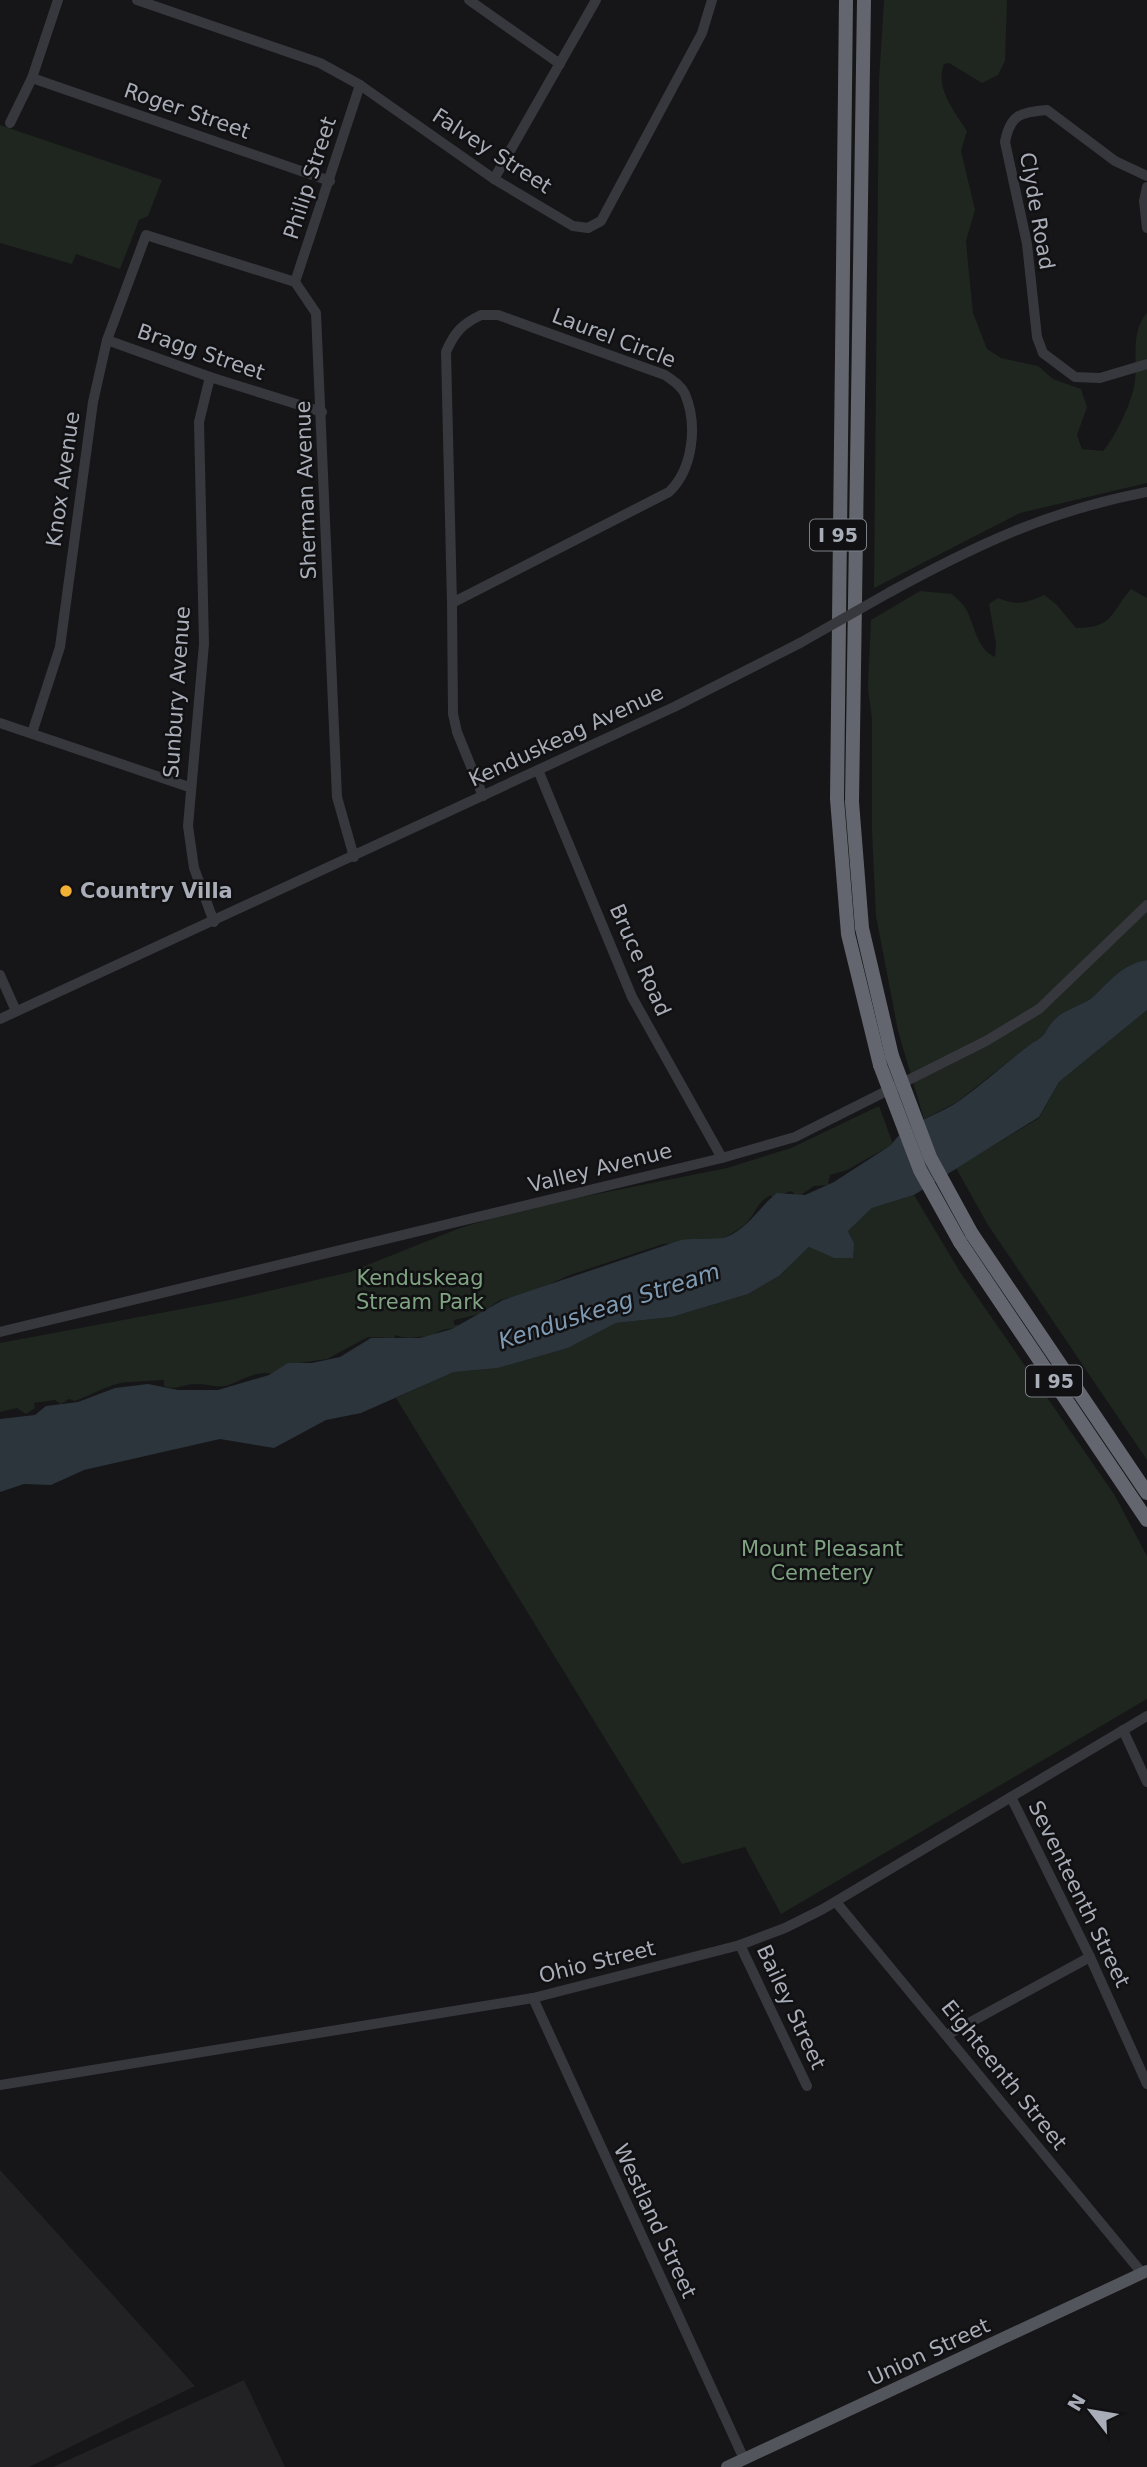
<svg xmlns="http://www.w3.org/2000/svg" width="1147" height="2467" font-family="'DejaVu Sans',sans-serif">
  <rect width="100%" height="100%" fill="#161618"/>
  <!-- built -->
  <g fill="#222225">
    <path d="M0,2170L195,2386L29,2467H0Z"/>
    <path d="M244,2380L285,2467H53Z"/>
  </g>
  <!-- green -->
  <g fill="#1e261f">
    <path d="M884,0H1007L1005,61L998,75L982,83L949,63L944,64C935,89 954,110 967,131L961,151L975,210L966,241L968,263L973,313L987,349L1001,358L1038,366L1053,379L1081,389L1087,407L1077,435L1082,449L1103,451C1115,437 1130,406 1134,387C1139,364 1129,332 1147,313V483L1020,513L874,588L879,80Z"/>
    <path d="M0,125L162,180L148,216L139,220L120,269L76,254L72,264L0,243Z"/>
    <path d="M1131,589L1147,598V960C1122,964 1110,981 1093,997C1082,1006 1064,1009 1054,1020C1044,1031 1048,1035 1032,1043L957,1102L924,1119L898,1031L876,916L872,832V719L868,688L871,620L920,591L952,594C957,599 964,604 967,611C975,627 977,649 995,657L996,644L989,604L998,598C1016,606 1027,603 1044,595L1056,604L1076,628C1114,628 1110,613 1131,589Z"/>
    <path d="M1147,1010V1460L988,1225L956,1168L1039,1118L1059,1082Z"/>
    <path d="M879,1106L893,1144L847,1170L830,1175L828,1185L814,1186L798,1197L791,1191L772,1198L771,1195C758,1201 757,1210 749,1220C744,1227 731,1234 723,1238V1242L663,1244L570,1275L532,1292L500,1300L480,1314L454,1320V1325H459L455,1329C448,1327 436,1331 431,1337C419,1335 408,1341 396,1335L394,1338L368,1337L327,1359L286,1365L272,1374C258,1370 242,1380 229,1385C216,1389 207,1383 196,1384C183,1384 175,1391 164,1386V1380C152,1381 141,1381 130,1382C112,1382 92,1395 75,1401L69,1399L61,1404L55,1400L34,1403L35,1408L26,1414L17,1408L0,1412V1343L235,1299L350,1272L460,1228L527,1208L727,1168L791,1148Z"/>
    <path d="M914,1195L960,1272L1114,1494L1147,1556V1699L781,1914L745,1847L682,1864L396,1398L454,1372L498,1368L568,1348L616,1323L672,1317L748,1294L779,1276L809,1247L834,1258L854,1243L848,1231L872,1208Z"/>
  </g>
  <!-- water -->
  <path fill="#2c353c" d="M1147,960V1010L1059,1082L1039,1117L914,1195L872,1208L848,1231L854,1243L853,1258H834L809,1247L779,1276L748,1294L672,1317L616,1323L568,1348L498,1368L454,1372L361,1413L326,1420L274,1448L220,1439L84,1470L51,1485L24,1484L0,1492V1419L35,1415L46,1406L78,1402L115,1388L148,1384L178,1390H218L269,1375L288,1363H312L340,1357L371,1338H420L452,1329L503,1300L681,1240C691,1238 720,1240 726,1237C748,1229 759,1207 777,1193L805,1195L834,1182L891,1145C907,1122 937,1116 959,1101C984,1083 1007,1062 1032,1043C1048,1035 1044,1031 1054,1020C1064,1009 1082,1006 1093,997C1110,981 1122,964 1147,960Z"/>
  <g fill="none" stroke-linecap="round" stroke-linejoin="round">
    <!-- minor -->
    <g stroke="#37383d" stroke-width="10">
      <path d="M137,0L320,63L360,85L494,179L573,226L588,228L601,221L702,33L712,0"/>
      <path d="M469,0L560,64"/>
      <path d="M32,78L330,181"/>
      <path d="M10,123L32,78L58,0"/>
      <path d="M1147,176L1115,161L1047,110C1020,112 1010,115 1005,142L1027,244L1037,337L1043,353L1075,377L1100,378L1147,364"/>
      <path d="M494,179L596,0"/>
      <path d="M1147,187L1144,201L1147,228"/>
      <path d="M295,282L360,85"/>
      <path d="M481,315H498L665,375C672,380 681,385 685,394C698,425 693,469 669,492L452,603L446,352C454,333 462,324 481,315Z"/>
      <path d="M107,340L210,377L322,412"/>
      <path d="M210,377L199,422L204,644L188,826L194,868L214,922"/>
      <path d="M890,592C978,544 1048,511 1147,492"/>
      <path d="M452,603L453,714L457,732L483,796"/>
      <path d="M0,723L189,787"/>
      <path d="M32,733L60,647L93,402L107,340L146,235L295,282L316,313L337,797L354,857"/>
      <path d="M538,770L632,997L722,1158"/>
      <path d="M0,975L16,1011"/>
      <path d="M0,1019L674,707L800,643"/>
      <path d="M0,1332L722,1158L795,1137L986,1041L1039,1009L1147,905"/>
      <path d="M1123,1730L1147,1782"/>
      <path d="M1011,1797L1090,1957L1147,2084"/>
      <path d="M836,1902L1142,2273"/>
      <path d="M740,1945L807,2086"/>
      <path d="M533,1998L744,2459"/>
      <path d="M947,2035L1090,1957"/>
      <path d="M0,2085L533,1998L740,1945L785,1928L823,1909L1147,1716"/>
    </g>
    <!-- major -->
    <path stroke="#53555c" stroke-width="12" d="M727,2467L1147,2271"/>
    <!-- highway -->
    <g stroke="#63666e" stroke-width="14">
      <path d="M846,0L837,799L848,934L880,1065"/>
      <path d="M864,0L852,802L862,928L892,1056"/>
      <path d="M972,1234L1147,1493"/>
      <path d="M960,1242L1147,1520"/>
    </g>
    <!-- minor-bridge -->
    <path stroke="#37383d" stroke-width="10" d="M800,643L890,592"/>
    <!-- highway-bridge -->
    <g stroke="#63666e" stroke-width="14">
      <path d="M892,1056L930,1157L972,1234"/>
      <path d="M880,1065L920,1170L960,1242"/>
    </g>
  </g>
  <!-- markers -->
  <circle fill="#f2b134" stroke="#111113" stroke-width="2.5" cx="66" cy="891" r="7"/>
  <g text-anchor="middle" stroke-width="5" stroke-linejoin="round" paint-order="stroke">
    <!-- shield labels -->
    <g fill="#111113" stroke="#7b7e86" stroke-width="2">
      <rect x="810" y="519.5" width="56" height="31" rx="5"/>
      <rect x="1026" y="1365.5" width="56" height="31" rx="5"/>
    </g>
    <g font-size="19" font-weight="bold" fill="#a8adb8">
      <text x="838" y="542">I 95</text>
      <text x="1054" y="1388">I 95</text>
    </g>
    <!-- street labels -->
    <g font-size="21" fill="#a8adb8" stroke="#111113">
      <text transform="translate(187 111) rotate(19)" y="7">Roger Street</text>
      <text transform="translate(492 151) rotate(33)" y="7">Falvey Street</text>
      <text transform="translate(310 178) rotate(-72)" y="7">Philip Street</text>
      <text transform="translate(1037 211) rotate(80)" y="7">Clyde Road</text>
      <text transform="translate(614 338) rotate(21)" y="7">Laurel Circle</text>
      <text transform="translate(201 352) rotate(19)" y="7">Bragg Street</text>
      <text transform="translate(63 479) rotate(-82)" y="7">Knox Avenue</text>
      <text transform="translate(306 490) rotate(-92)" y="7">Sherman Avenue</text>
      <text transform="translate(177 692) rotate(-86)" y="7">Sunbury Avenue</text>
      <text transform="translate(566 736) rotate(-25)" y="7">Kenduskeag Avenue</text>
      <text transform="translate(640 960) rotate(66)" y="7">Bruce Road</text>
      <text transform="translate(600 1168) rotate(-14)" y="7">Valley Avenue</text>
      <text transform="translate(1079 1894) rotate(64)" y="7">Seventeenth Street</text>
      <text transform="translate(597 1962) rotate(-14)" y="7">Ohio Street</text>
      <text transform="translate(791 2007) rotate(65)" y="7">Bailey Street</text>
      <text transform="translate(1004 2075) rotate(51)" y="7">Eighteenth Street</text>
      <text transform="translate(655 2221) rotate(65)" y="7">Westland Street</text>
      <text transform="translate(929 2352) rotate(-25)" y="7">Union Street</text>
    </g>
    <!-- poi labels -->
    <g font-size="21" font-weight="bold" fill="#a8adb8" stroke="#111113" text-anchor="start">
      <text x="80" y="898">Country Villa</text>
    </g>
    <!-- park labels -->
    <g font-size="21" fill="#7fa381" stroke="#111113">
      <text x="420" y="1285">Kenduskeag<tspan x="420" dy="24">Stream Park</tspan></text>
      <text x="822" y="1556">Mount Pleasant<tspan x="822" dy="24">Cemetery</tspan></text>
    </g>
    <!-- water labels -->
    <g font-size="23" font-style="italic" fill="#7f9bb3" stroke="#111113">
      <text transform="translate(609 1306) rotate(-18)" y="8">Kenduskeag Stream</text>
    </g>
  </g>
  <!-- north arrow -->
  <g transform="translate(1091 2411) rotate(301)" stroke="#111113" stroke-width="5" paint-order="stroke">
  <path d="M0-5L12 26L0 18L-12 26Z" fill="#a8adb8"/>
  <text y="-10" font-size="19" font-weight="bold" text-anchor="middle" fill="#a8adb8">N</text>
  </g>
</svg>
